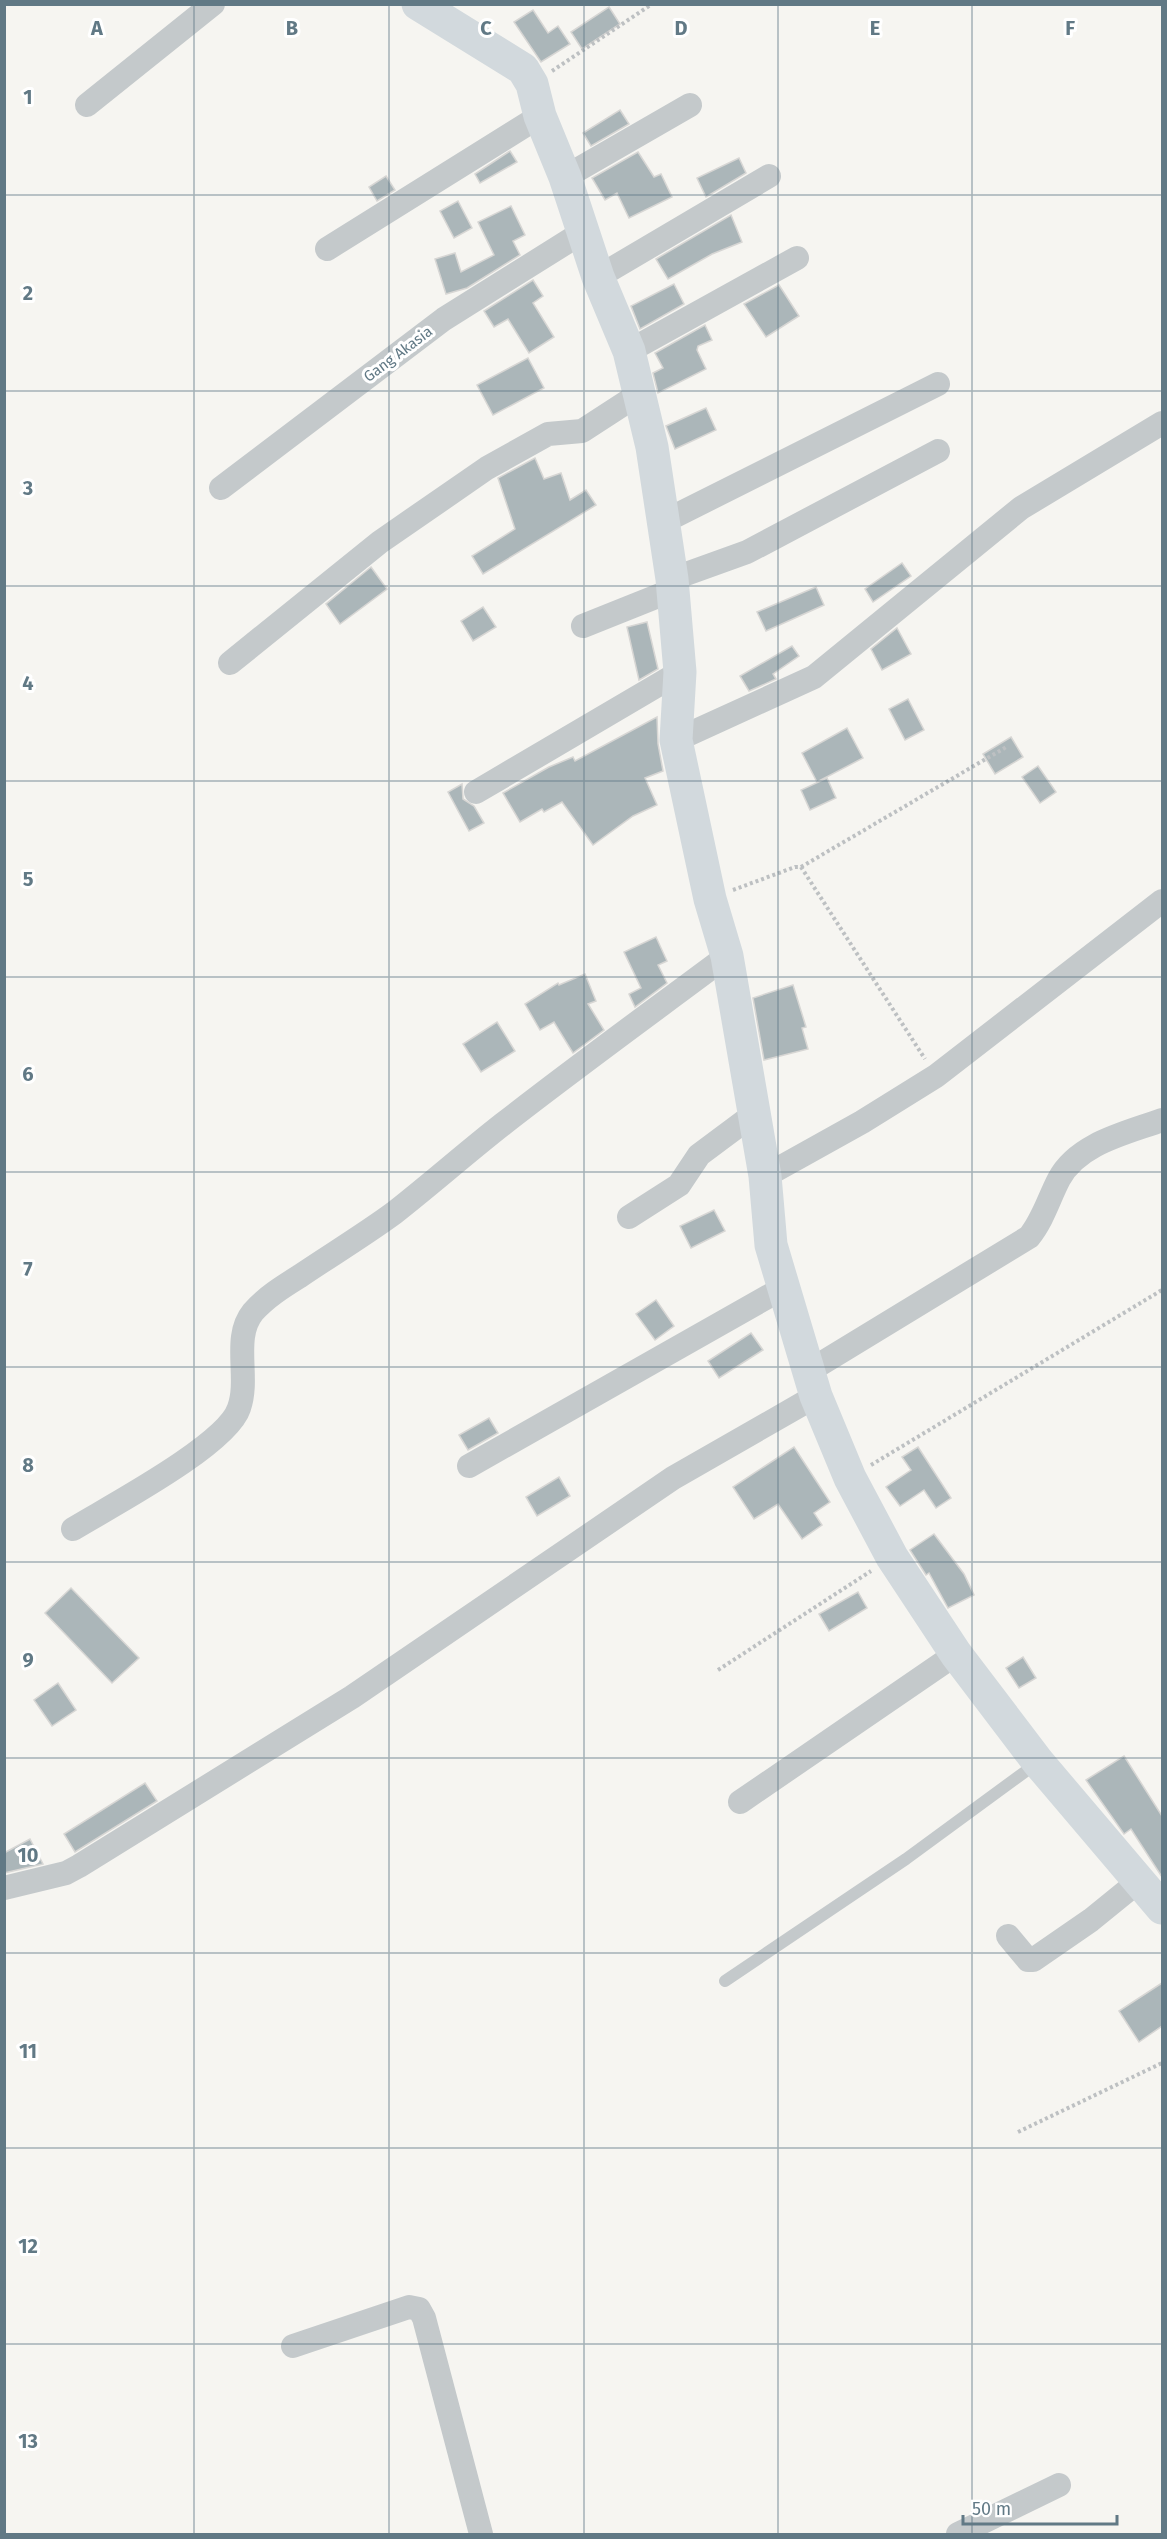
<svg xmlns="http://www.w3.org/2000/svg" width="1167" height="2539" font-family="'Fira Sans',sans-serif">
  <rect width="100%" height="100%" fill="#f6f5f1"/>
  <!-- building -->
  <g fill="#abb6b9" stroke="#d7d6d4" stroke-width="1.5">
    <path d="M609,7L620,24L582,49L571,32Z"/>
    <path d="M533,10L548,33L558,26L570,44L541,62L514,22Z"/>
    <path d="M620,110L629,124L591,146L583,133Z"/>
    <path d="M510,151L517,162L480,183L475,174Z"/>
    <path d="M638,152L654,177L661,174L672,197L629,218L617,193L605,200L592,178Z"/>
    <path d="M739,158L746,173L706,197L697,178Z"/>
    <path d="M386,176L395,190L377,201L369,187Z"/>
    <path d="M458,201L472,228L454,238L440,211Z"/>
    <path d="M511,206L525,235L513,241L520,255L467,288L446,294L435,259L455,253L461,272L494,255L478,222Z"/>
    <path d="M731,215L742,242L712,254L668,279L656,259Z"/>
    <path d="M533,280L543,296L533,303L554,337L529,353L508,319L494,327L484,311Z"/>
    <path d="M674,284L684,304L640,329L631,306Z"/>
    <path d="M779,285L799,316L766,337L744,304Z"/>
    <path d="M705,325L712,340L698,346L697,350L706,369L658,393L653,373L663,368L655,353Z"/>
    <path d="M528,358L544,388L493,415L477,385Z"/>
    <path d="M706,408L716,430L675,449L666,426Z"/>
    <path d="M535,458L544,479L561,473L570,500L586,490L596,505L483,574L472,556L515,529L498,478Z"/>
    <path d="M902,563L911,576L873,602L865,589Z"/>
    <path d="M371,567L387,589L340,624L326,604Z"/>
    <path d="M816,587L824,605L766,631L757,612Z"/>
    <path d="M483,607L496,627L473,641L461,621Z"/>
    <path d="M647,622L658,669L639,680L627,627Z"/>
    <path d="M897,628L911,654L882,670L871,649Z"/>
    <path d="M792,646L799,656L773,674L776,679L749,691L740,676Z"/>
    <path d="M908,699L924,730L905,740L889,709Z"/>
    <path d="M657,717L658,744L663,771L645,778L657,805L633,816L593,845L562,802L544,812L542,809L520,822L503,793L549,767L573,757L575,761Z"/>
    <path d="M847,728L863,758L817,782L802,753Z"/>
    <path d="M1011,737L1023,757L995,774L983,754Z"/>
    <path d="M1038,766L1056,792L1040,803L1022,777Z"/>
    <path d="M827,778L836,798L810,810L801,790Z"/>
    <path d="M462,784L463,799L474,806L484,823L469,831L448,792Z"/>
    <path d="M656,937L667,961L658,965L667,983L635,1007L629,994L641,988L624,952Z"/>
    <path d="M585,974L596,1001L588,1004L604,1030L573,1053L554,1022L540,1030L525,1004L558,983L559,985Z"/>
    <path d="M793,985L806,1027L802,1028L808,1049L764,1060L753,998Z"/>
    <path d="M497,1022L515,1051L481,1072L463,1044Z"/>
    <path d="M714,1210L725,1231L691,1248L680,1226Z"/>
    <path d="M656,1300L674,1326L655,1340L636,1314Z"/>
    <path d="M751,1333L763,1350L719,1378L708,1361Z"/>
    <path d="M489,1418L498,1433L468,1450L459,1435Z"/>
    <path d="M794,1447L830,1502L814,1513L822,1525L802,1539L778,1504L754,1519L733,1487Z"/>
    <path d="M918,1447L951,1498L936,1508L924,1490L900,1506L886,1487L911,1470L902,1457Z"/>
    <path d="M559,1477L570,1496L537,1516L526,1497Z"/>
    <path d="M934,1534L964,1574L974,1595L948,1608L929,1573L926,1575L910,1550Z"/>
    <path d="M71,1588L139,1658L112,1683L45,1613Z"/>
    <path d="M858,1592L867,1608L829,1631L819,1614Z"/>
    <path d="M1023,1657L1036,1678L1019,1688L1006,1668Z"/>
    <path d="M58,1683L76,1710L52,1726L34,1700Z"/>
    <path d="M1124,1756L1162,1816V1877L1131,1829L1124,1834L1086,1780Z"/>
    <path d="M145,1783L157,1801L75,1852L64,1834Z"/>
    <path d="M30,1839L43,1864L4,1873V1853Z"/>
    <path d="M1162,1983V2026L1139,2042L1119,2011Z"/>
  </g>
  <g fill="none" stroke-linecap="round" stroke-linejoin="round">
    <!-- path -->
    <g stroke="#bdc0c2" stroke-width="4" stroke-dasharray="3 3" stroke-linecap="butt">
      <path d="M552,71L652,4"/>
      <path d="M801,867L1008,746"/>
      <path d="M733,890L795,867H801L925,1059"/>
      <path d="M871,1465L1162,1290"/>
      <path d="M718,1670L871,1571"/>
      <path d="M1018,2132L1162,2063"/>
    </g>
    <!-- service -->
    <path stroke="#c4c9cb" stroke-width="12" d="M725,1981L906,1859L1037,1763"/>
    <!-- minor -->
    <g stroke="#c4c9cb" stroke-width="24">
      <path d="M87,105L213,4"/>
      <path d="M565,177L690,105"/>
      <path d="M327,249L540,116"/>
      <path d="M598,277L769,176"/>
      <path d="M629,351L797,258"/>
      <path d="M221,488L444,319L583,232"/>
      <path d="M663,522L938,384"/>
      <path d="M672,579L747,552L938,451"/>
      <path d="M583,626L673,590"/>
      <path d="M230,663L380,542L487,468L548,434L582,431L639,394"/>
      <path d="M676,740L814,677L1021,508L1162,423"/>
      <path d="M476,792L680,672"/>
      <path d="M765,1176L862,1122L936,1076L1162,901"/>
      <path d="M629,1217L679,1185L699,1155L754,1114"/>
      <path d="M809,1371L1029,1237C1043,1220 1049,1198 1059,1179C1078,1143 1127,1133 1162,1120"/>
      <path d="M469,1466L785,1287"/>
      <path d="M73,1529C109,1507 227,1445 239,1408C250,1377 232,1338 253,1312C266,1297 284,1286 300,1276C331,1255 364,1235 394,1213C431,1184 466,1153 503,1124C576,1067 652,1012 727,956"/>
      <path d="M740,1802L956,1654"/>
      <path d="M4,1888L66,1873L79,1866L352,1697L673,1478L816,1396"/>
      <path d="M1008,1936L1028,1960H1033L1091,1920L1139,1881"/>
      <path d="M293,2346L409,2307L419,2309L424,2318L481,2534"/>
      <path d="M958,2534L1059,2485"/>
    </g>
    <!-- secondary -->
    <path stroke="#d2d9dd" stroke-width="33" d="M418,4L523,69L532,84L540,116L565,177L598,277L629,351L652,447L672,579L680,672L676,740L710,899L727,956L765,1176L771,1245L816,1396L850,1478L892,1557L956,1654L1038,1762L1162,1908"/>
  </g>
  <!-- grid -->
  <path fill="none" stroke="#617985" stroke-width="1.5" stroke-opacity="0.55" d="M194,4V2534M389,4V2534M584,4V2534M778,4V2534M972,4V2534M4,195H1162M4,391H1162M4,586H1162M4,781H1162M4,977H1162M4,1172H1162M4,1367H1162M4,1562H1162M4,1758H1162M4,1953H1162M4,2148H1162M4,2344H1162"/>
  <g text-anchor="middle" stroke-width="6" stroke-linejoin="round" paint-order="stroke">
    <!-- street labels -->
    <g font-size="15" fill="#617985" stroke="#fff">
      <text transform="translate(398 354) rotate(-37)" y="5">Gang Akasia</text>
    </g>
  </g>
  <g font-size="20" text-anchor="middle" font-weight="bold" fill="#617985" stroke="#fff" stroke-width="6" stroke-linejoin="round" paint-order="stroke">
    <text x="97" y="35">A</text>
    <text x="292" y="35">B</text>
    <text x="486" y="35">C</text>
    <text x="681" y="35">D</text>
    <text x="875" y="35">E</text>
    <text x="1070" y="35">F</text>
    <text x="28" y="104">1</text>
    <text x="28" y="300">2</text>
    <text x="28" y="495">3</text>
    <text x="28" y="690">4</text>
    <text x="28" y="886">5</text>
    <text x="28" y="1081">6</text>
    <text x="28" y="1276">7</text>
    <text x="28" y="1472">8</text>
    <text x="28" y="1667">9</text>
    <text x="28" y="1862">10</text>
    <text x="28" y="2058">11</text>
    <text x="28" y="2253">12</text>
    <text x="28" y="2448">13</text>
  </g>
  <!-- border -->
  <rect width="1167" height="2539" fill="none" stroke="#617985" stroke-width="12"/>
  <!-- scale -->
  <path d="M963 2515v9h154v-9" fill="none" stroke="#617985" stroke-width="3"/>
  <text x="972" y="2515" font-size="18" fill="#617985" stroke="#ffffff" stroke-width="4.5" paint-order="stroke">50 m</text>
</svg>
